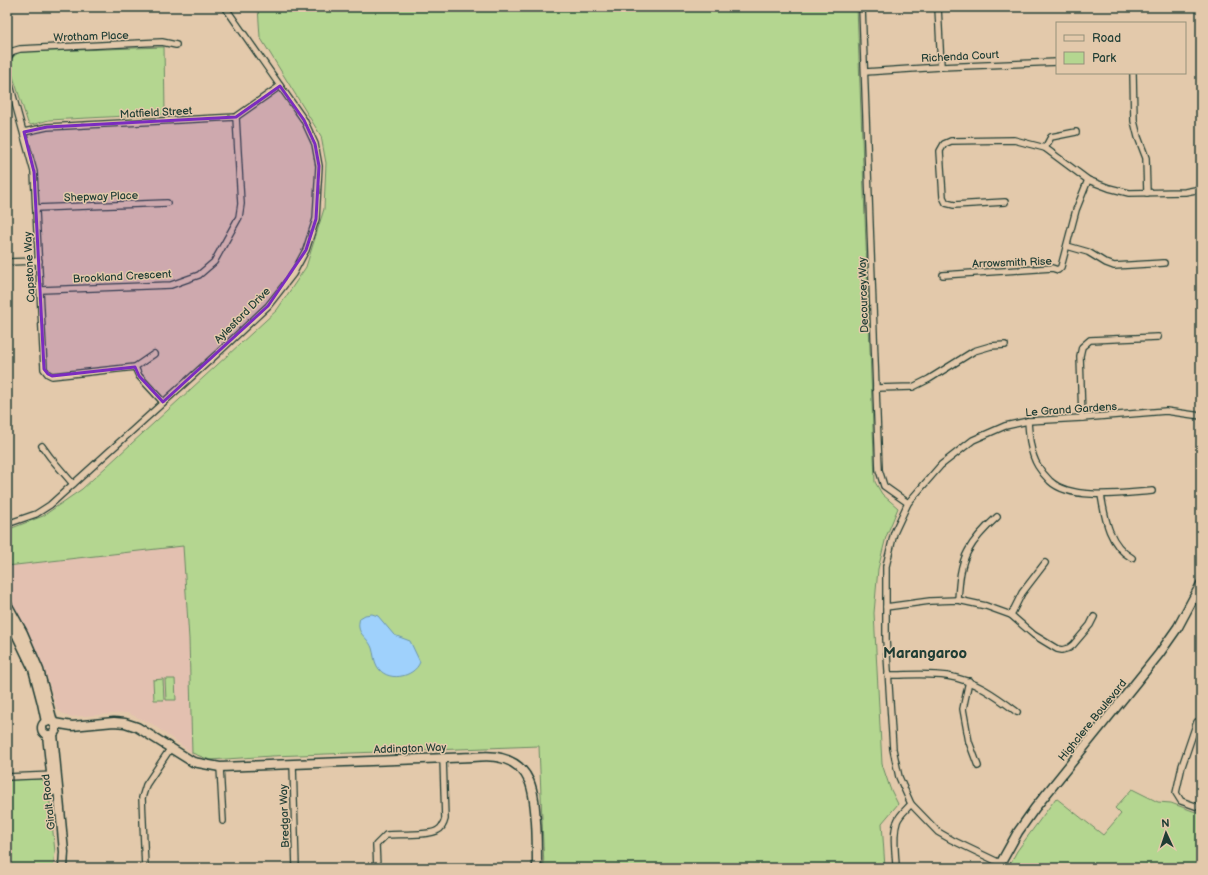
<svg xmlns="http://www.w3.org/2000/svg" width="1208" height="875" font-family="'Balsamiq Sans',sans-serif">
  <rect width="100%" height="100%" fill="#e3c9ab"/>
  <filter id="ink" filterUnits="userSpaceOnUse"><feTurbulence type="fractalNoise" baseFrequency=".025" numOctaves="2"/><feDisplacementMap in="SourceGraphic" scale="8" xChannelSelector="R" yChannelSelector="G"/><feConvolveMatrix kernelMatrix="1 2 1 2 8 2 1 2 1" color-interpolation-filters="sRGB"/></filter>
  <g filter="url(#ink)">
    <!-- built -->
    <path fill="#e3c0b0" d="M184,545L189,639L192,753L152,724L128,713L69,717L57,710L44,668L7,593V566Z"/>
    <!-- green -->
    <g fill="#b4d690" stroke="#6a8a62">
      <path d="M258,7H857L875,482L882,494L898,508L886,537L878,569L874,613L882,764L890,788L898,804L882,823L885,868H544L539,746L272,756L210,760L192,753L189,639L183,546L7,566V530L43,516L82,489L277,310L306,267L324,209L326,163L321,136L260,37Z"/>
      <path d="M164,47L165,114L49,120L31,125L28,123L10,67C9,60 14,55 20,52Z"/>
      <path d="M163,679L164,700H154L153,680Z"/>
      <path d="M165,679H175L176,700H166Z"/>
      <path d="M41,779L48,784L55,852L53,868H7V780Z"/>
      <path d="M1132,789L1158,802L1171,803L1201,814V868H1008L1017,851L1056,798L1103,835L1121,814L1115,808Z"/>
    </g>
    <!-- water -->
    <path fill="#9fd1fc" stroke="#6c96ac" d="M372,614L378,616L394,635L410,641L420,662C414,678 386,683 377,666C374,661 374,654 372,648C367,635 355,635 360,618L365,615Z"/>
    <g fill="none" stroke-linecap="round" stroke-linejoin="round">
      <defs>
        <g id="street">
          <path d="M862,7L879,470L884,486L908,503"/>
          <path d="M938,7L941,67"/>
          <path d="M7,58L13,51L20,49L162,42L176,45"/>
          <path d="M865,72L941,67L1057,62"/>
          <path d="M1133,73L1134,121L1138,137L1146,158L1147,193"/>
          <path d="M7,74L34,172L44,369L48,374L52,376L135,367L154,354"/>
          <path d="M24,132L47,127L236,117L280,86"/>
          <path d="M1045,148L1051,137L1076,132"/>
          <path d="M1005,202L954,205L946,203L943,197L940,151L944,144L951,141L1014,140L1045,148L1088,180L1109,188L1129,193L1185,192L1201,189"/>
          <path d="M36,208L167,203"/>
          <path d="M1067,246L1088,252L1106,263L1114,266L1164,263"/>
          <path d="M7,262L39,261"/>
          <path d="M943,275L1052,268L1058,270L1061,267L1076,210L1088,180"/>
          <path d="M41,290L171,285L199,275L214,262L239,217L241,204L236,117"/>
          <path d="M135,367L139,376L163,402"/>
          <path d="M876,388L913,387L929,379L974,351L991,346L1005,345"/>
          <path d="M1082,418L1080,356L1082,347L1090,340L1158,337"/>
          <path d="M1028,421C1029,435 1030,453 1038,466C1041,471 1046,477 1050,481C1071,501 1125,493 1152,491"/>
          <path d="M42,446L50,457L73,484"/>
          <path d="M1101,495C1105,519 1109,545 1132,558"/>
          <path d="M7,524L36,514L50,505L218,353L268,306L293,274L306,250L316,219L319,166L315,144L304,120L225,7"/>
          <path d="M958,600C959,585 960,565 968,551C975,538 986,527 997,517"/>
          <path d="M886,607L930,601L958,600L986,606L1011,615L1034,635L1057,649L1062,650L1069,648L1073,645L1090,625L1094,617"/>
          <path d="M1011,615L1022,593L1045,563"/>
          <path d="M888,675C908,675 928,673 947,676C974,680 996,696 1017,712"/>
          <path d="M969,681L963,709L969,742L978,766"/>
          <path d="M1197,722L1182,766L1176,793L1181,801L1201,808"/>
          <path d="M293,764L296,868"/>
          <path d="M220,767L223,821"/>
          <path d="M7,777L54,775"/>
          <path d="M1000,863L952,840L938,832L911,804L899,777L893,749L886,639V566L894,533L908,503L941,465L973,440L1005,426L1028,421L1082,418L1166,411L1201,416"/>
          <path d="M145,868L142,798L146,785L170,749"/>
          <path d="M377,868L376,845L386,835C397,834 431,836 438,830C442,828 444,823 445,819L443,758"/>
          <path d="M896,868C896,854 892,836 897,822C899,815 906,810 911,804"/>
        </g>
        <g id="secondary">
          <path d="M7,604L23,633L39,670L53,722"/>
          <path d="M7,615L33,669L42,703L46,722"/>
          <circle cx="49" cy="728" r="7"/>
          <path d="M54,723L72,726L114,722L125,723L137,727L193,762L220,767L473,757C482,756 492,755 501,758C533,766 534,794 536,822C537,837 537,853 537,868"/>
          <path d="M53,734L64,852L63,868"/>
          <path d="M47,735L53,791"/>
          <path d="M998,868L1018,832L1035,808L1159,654L1178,627L1201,584"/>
        </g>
      </defs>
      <!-- street casing -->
      <use href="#street" stroke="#1f3d34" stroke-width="8"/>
      <!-- secondary casing -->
      <use href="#secondary" stroke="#1f3d34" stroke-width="11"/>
      <!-- street -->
      <use href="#street" stroke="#e3c9ab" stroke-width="5.5"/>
      <!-- secondary -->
      <use href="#secondary" stroke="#e3c9ab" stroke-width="8"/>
    </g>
  </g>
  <!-- marked area -->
  <path fill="#7b2cbf" fill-opacity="0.2" stroke="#7b2cbf" stroke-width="3" stroke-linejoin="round" d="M280,86L304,120L315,144L319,166L316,219L306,250L268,306L163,402L139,376L135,367L52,376L48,374L44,369L34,172L24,132L47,127L236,117Z"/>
  <g text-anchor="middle" stroke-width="3" stroke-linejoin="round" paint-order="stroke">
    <!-- street labels -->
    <g font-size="11" fill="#1f3d34" stroke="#e3c9ab">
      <text transform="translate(91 36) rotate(-2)" y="4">Wrotham Place</text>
      <text transform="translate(960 56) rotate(-3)" y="4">Richenda Court</text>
      <text transform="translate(156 112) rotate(-3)" y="4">Matfield Street</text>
      <text transform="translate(101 196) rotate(-2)" y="4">Shepway Place</text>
      <text transform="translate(1012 262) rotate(-2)" y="4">Arrowsmith Rise</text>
      <text transform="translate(29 267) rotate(-93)" y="4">Capstone Way</text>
      <text transform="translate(122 276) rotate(-3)" y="4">Brookland Crescent</text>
      <text transform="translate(863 295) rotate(-92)" y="4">Decourcey Way</text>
      <text transform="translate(242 315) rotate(-45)" y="4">Aylesford Drive</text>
      <text transform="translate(1071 409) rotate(-4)" y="4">Le Grand Gardens</text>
      <text transform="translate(1092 720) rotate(-51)" y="4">Highclere Boulevard</text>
      <text transform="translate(410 748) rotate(-2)" y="4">Addington Way</text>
      <text transform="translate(48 802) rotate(-96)" y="4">Giralt Road</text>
      <text transform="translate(284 816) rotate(-92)" y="4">Bredgar Way</text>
    </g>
    <!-- district labels -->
    <g font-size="15" font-weight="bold" fill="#1f3d34" stroke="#e3c9ab">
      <text x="925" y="658">Marangaroo</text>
    </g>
  </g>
  <!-- margin -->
  <rect width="1208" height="875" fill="none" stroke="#e3c9ab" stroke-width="24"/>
  <rect x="12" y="12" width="1184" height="851" fill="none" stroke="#1f3d34" stroke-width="1.5" filter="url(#ink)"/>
  <!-- legend -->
  <rect x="1056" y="22" width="130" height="52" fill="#e3c9ab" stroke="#95917b"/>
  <rect x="1064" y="35" width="20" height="6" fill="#e3c9ab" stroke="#95917b"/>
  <text x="1092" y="42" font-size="12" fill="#1f3d34">Road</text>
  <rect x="1064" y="52" width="20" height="12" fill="#b4d690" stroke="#95917b"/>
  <text x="1092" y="62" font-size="12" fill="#1f3d34">Park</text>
  <!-- north arrow -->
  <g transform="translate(1166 833) rotate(357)" stroke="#e3c9ab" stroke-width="3" paint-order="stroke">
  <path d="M0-3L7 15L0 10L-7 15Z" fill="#1f3d34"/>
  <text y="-6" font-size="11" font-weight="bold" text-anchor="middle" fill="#1f3d34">N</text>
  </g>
</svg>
